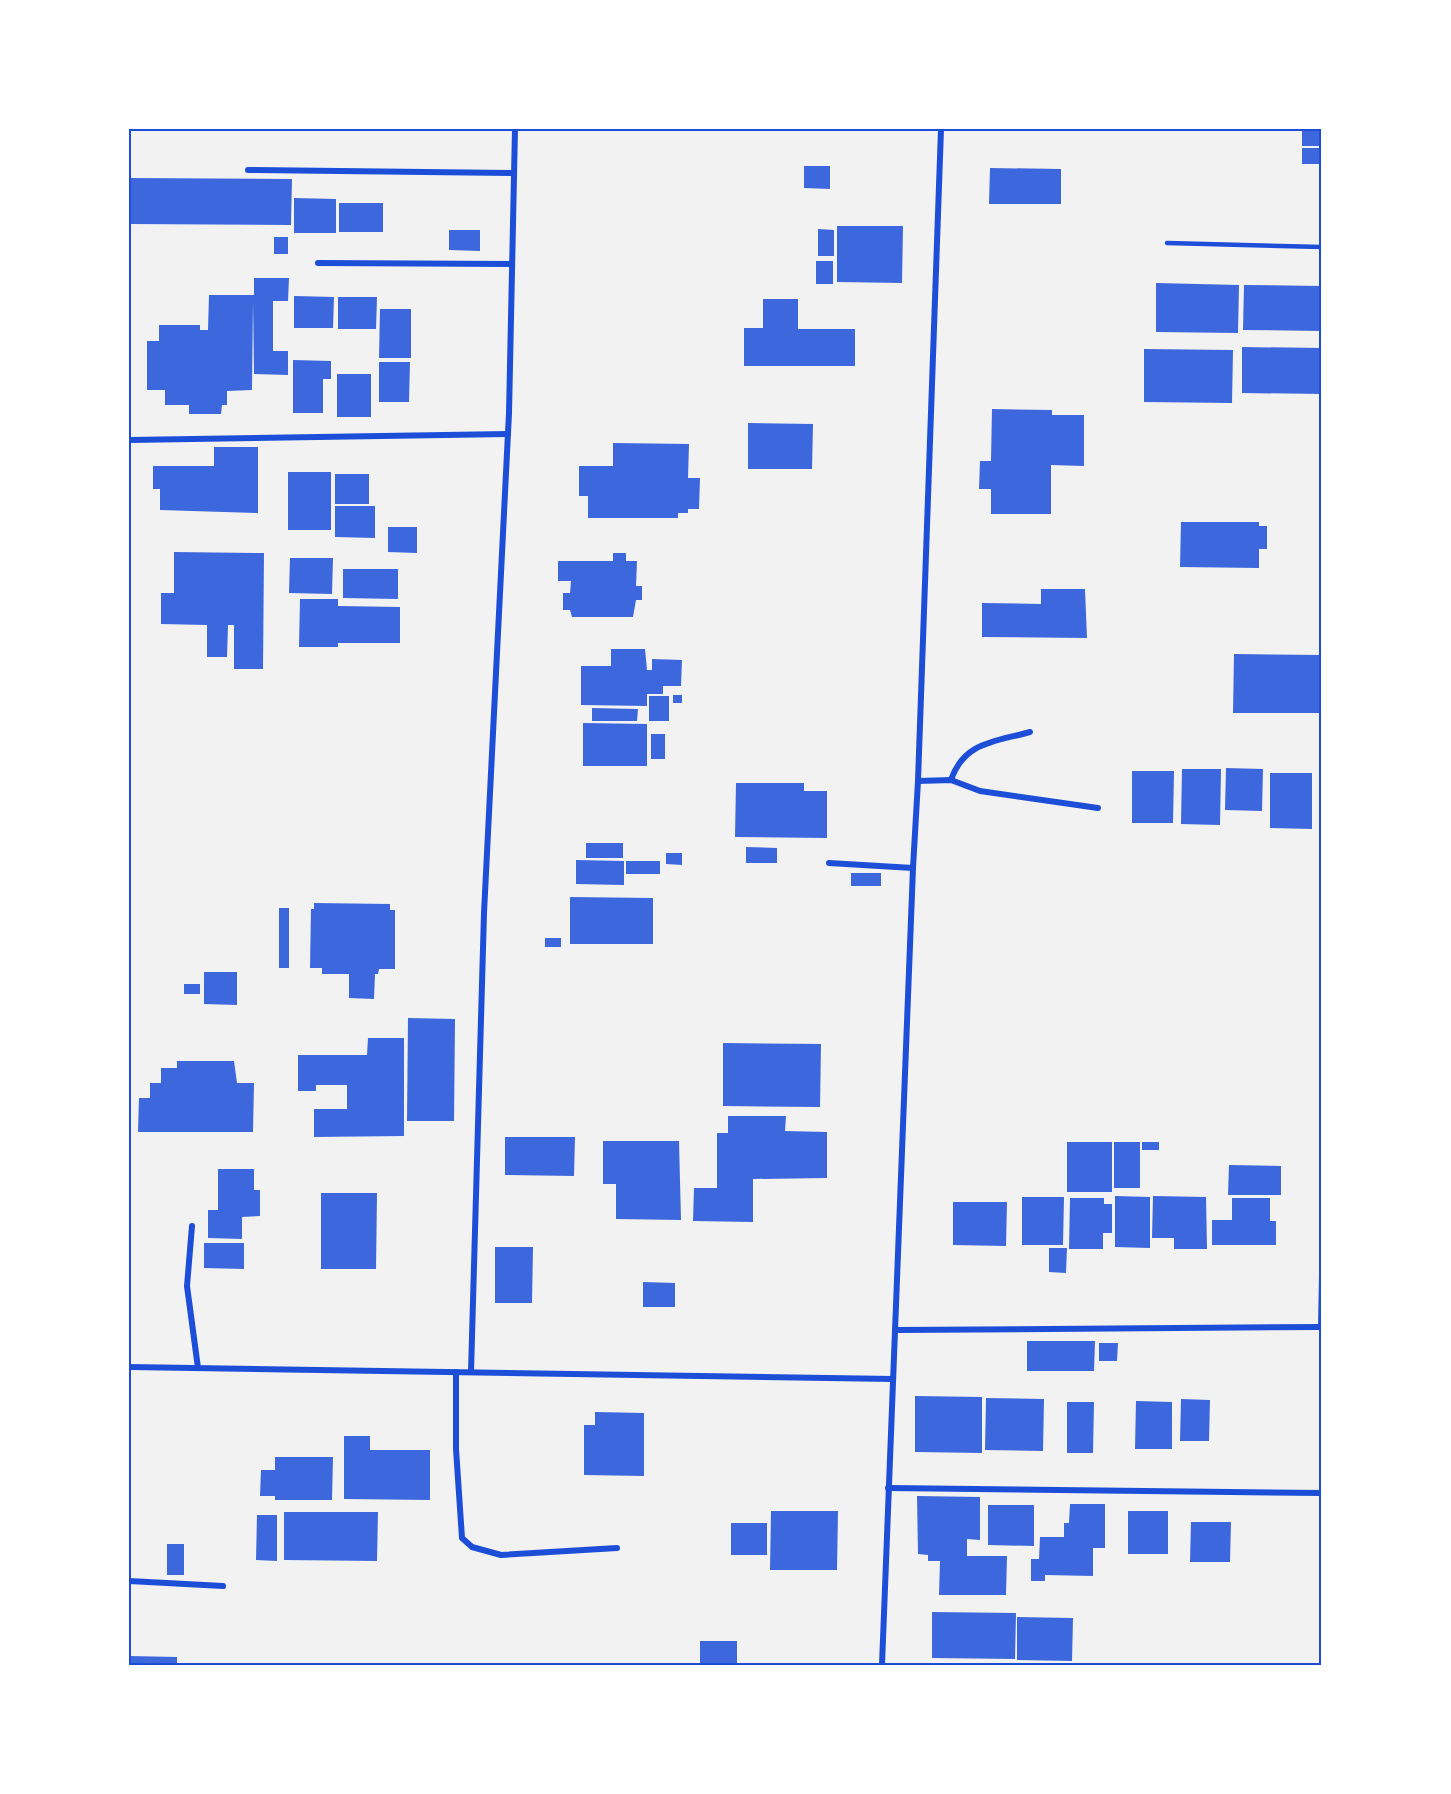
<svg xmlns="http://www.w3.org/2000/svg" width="1451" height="1794" font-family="Rubik,sans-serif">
  <rect width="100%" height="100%" fill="#f2f2f2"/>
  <!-- building -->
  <g fill="#3d67dc">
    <rect x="1302" y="129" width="20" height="17"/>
    <rect x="1302" y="148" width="20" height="16"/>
    <path d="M804,166H830V189L804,188Z"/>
    <path d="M990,168L1061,169V204H989Z"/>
    <path d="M129,178L292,179L291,225L129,224Z"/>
    <path d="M294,198L336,199V233H294Z"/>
    <rect x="339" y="203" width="44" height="29"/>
    <path d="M837,226H903L902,283L837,282Z"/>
    <path d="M818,229L834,230V256H818Z"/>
    <path d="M449,230H480V251L449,250Z"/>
    <rect x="274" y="237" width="14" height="17"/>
    <rect x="816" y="261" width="17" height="23"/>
    <path d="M254,278H289L288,301H273V351H288V375L254,374L253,301L252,390L227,391V405H222L221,414H189V405H165V390H147V341H159V325H200V330H208L209,295H254Z"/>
    <path d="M1156,283L1239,285L1238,333L1156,332Z"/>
    <path d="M1244,285L1322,286V331L1243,330Z"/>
    <path d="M294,296L334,297L333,328H294Z"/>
    <path d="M338,297H377L376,329H338Z"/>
    <path d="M763,299H798V329H855V366H744V328H763Z"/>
    <path d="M380,309H411V358H379Z"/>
    <path d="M1242,347L1322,348V394L1242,393Z"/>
    <path d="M1144,349L1233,350L1232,403L1144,402Z"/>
    <path d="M293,360L331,361V379H323V413H293Z"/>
    <path d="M379,362H410L409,402H379Z"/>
    <rect x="337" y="374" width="34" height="43"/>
    <path d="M992,409L1052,410V415H1084V466L1051,465V514H991V489H979L980,461H991Z"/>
    <path d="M748,423L813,424L812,469H748Z"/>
    <path d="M613,443L689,444L688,478H700L699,509H688V513H678V518H588V496H579V466H613Z"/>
    <path d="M214,447H258V513L160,510V489H153V466H214Z"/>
    <rect x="288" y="472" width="43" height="58"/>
    <rect x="335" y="474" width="34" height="30"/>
    <path d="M335,506H375V538L335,537Z"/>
    <path d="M1181,522H1259V526H1267V549H1259V568L1180,567Z"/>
    <path d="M388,527H417V553L388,552Z"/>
    <path d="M174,552L264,553L263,669H234V625H228L227,657H207V625L161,624V593H174Z"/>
    <path d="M613,553H626V561H637L636,586H642V600H636L633,617H572L570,610H563V593H570L571,581H558V561H613Z"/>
    <path d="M290,558H333L332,594L289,593Z"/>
    <path d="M343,569H398V599L343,598Z"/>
    <path d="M1041,589H1085L1087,638L982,637V603L1041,604Z"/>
    <path d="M300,599H338V606L400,607V643H338V647H299Z"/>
    <path d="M611,649H645L647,670H652V659L682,660L681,686H663V694H647V706L581,705V666H611Z"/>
    <path d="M1234,654L1322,655L1321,713H1233Z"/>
    <rect x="673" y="695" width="9" height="8"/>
    <rect x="649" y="696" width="20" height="25"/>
    <path d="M592,708L638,709L637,721H592Z"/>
    <path d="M583,723L647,724V766H583Z"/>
    <rect x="651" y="734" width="14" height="25"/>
    <path d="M1226,768L1263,769L1262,811L1225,810Z"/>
    <path d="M1182,769H1221L1220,825L1181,824Z"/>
    <path d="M1132,771H1174L1173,823H1132Z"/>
    <path d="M1270,773H1312V829L1270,828Z"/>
    <path d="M736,783H804V791H827V838L735,837Z"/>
    <rect x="586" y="843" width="37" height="15"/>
    <path d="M746,847L777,848V863H746Z"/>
    <path d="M666,853H682V865L666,864Z"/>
    <path d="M576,860L624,861V885L576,884Z"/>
    <rect x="626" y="861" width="34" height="13"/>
    <rect x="851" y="873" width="30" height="13"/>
    <path d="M570,897L653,898V944H570Z"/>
    <path d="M314,903L390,904V910H395V969H379L378,974H375L374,999L349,998V974H322V968H310L311,909H314Z"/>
    <rect x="279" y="908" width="10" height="60"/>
    <rect x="545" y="938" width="16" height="9"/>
    <path d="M204,972H237V1005L204,1004Z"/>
    <rect x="184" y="984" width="16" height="10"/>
    <path d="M408,1018L455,1019L454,1121H407Z"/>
    <path d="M368,1038H404V1136L314,1137V1109H347V1085H316V1091H298V1055H367Z"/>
    <path d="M723,1043L821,1044L820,1107L723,1106Z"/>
    <path d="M177,1061H234L237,1083H254L253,1132H138L139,1098H150V1083H161V1068H177Z"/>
    <path d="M728,1116H786L785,1131L827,1132V1178L753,1179V1222L693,1221L694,1188H717V1133H728Z"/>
    <path d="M505,1137H575L574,1176L505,1175Z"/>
    <path d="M603,1141H679L681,1220L616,1219V1184H603Z"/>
    <rect x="1067" y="1142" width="45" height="50"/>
    <rect x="1114" y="1142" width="26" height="46"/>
    <rect x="1142" y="1142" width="17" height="8"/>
    <path d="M1229,1165L1281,1166V1195H1228Z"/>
    <path d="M218,1169H254V1190H260V1216L242,1217V1239L208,1238V1210H218Z"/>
    <path d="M321,1193H377L376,1269H321Z"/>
    <path d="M1115,1196L1150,1197V1248L1115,1247Z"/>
    <path d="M1153,1196L1206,1197L1207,1249H1174V1238H1152Z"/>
    <path d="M1022,1197H1064L1063,1245H1022Z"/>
    <path d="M1070,1198H1104V1204H1112V1233H1103V1249H1069Z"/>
    <path d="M1232,1198H1270V1221H1276V1245H1212V1220H1232Z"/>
    <path d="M953,1202H1007L1006,1246L953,1245Z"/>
    <path d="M204,1243H244V1269L204,1268Z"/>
    <path d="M495,1247H533L532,1303H495Z"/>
    <path d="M1049,1248H1067L1066,1273L1049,1272Z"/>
    <path d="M643,1282L675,1283V1307H643Z"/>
    <path d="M1027,1341H1095L1094,1371H1027Z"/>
    <path d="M1099,1343H1118L1117,1361H1099Z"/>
    <path d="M915,1396L982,1397V1453L915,1452Z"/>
    <path d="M986,1398L1044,1399L1043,1451L985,1450Z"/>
    <path d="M1181,1399L1210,1400L1209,1441H1180Z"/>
    <path d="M1136,1401L1172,1402V1449H1135Z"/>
    <path d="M1067,1402H1094L1093,1453H1067Z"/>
    <path d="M595,1412L644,1413V1476L584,1475V1425H595Z"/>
    <path d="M344,1436H370V1450H430V1500L344,1499Z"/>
    <path d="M275,1457H333L332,1500H275V1496H260L261,1470H275Z"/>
    <path d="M917,1496L980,1497V1540L967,1539V1556H1007L1006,1595H939L940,1561H928V1555L918,1554Z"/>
    <path d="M1070,1504H1105V1548H1093V1576L1045,1575V1581H1031V1559H1039L1040,1537H1064V1523H1069Z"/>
    <path d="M988,1505H1034V1546L988,1545Z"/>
    <path d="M771,1511H838L837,1570H770Z"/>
    <rect x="1128" y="1511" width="40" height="43"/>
    <path d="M284,1512H378L377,1561L284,1560Z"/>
    <path d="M257,1515H277V1561L256,1560Z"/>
    <path d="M1191,1522H1231L1230,1562H1190Z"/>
    <rect x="731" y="1523" width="36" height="32"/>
    <rect x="167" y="1544" width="17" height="31"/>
    <path d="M932,1612L1016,1613L1015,1659L932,1658Z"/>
    <path d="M1017,1617L1073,1618L1072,1661L1017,1660Z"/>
    <rect x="700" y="1641" width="37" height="24"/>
    <path d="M129,1656L177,1657V1665H129Z"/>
  </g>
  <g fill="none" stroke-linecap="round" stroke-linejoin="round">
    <!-- service -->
    <path stroke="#1d4ed8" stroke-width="4.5" d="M1167,243L1322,247"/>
    <!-- minor -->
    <g stroke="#1d4ed8" stroke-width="6">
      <path d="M248,170L514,173"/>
      <path d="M318,263L510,264"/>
      <path d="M129,440L508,434"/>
      <path d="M951,780C964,742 994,742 1030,732"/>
      <path d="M918,781L951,780L980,791L1098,808"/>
      <path d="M829,863L913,868"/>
      <path d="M192,1226L187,1286L198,1368"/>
      <path d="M1321,1327L1322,1276"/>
      <path d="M895,1330L1322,1327"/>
      <path d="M129,1367L893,1379"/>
      <path d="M456,1372V1449L462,1538L472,1547L501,1555L617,1548"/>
      <path d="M471,1372L484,913L509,413L515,129"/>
      <path d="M888,1488L1322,1493"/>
      <path d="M129,1581L223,1586"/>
      <path d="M882,1665L913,868L918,781L941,129"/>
    </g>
  </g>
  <!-- border -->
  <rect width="1451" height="1794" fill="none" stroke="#ffffff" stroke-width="261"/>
  <rect x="130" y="130" width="1190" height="1534" fill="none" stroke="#1d4ed8" stroke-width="2"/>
</svg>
